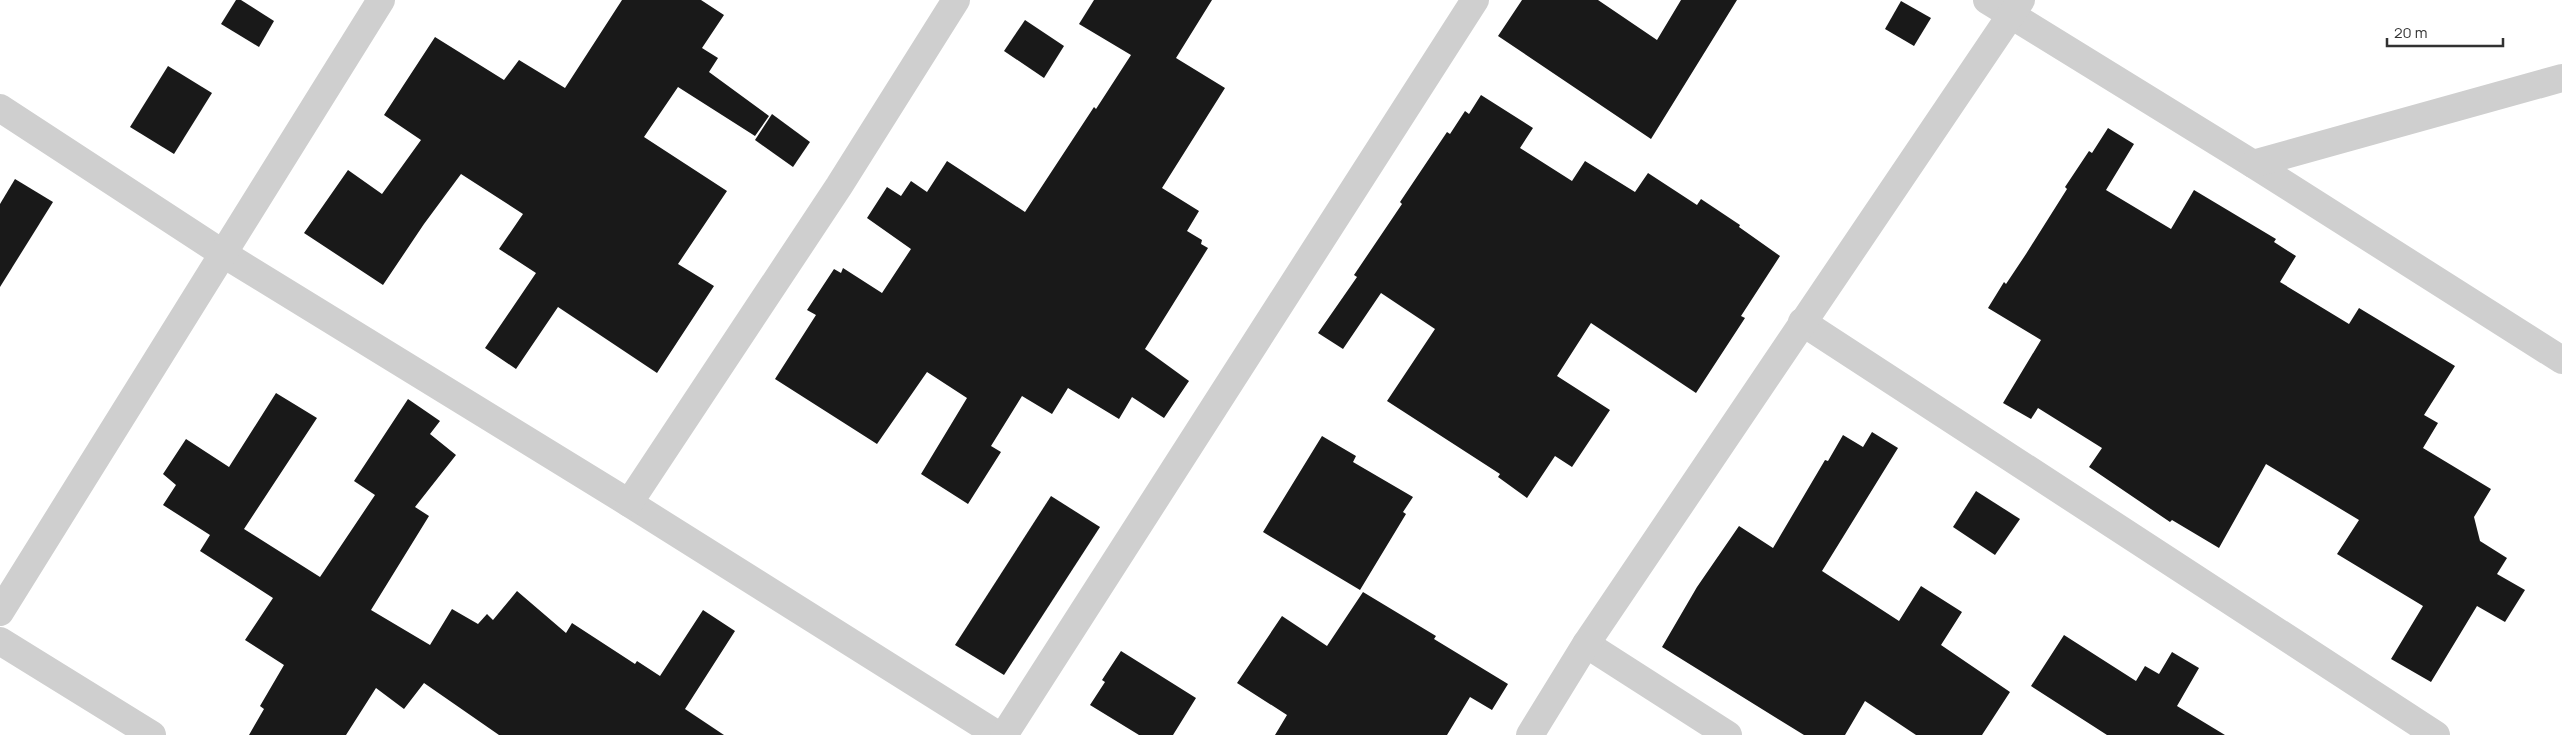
<svg xmlns="http://www.w3.org/2000/svg" width="2562" height="735" font-family="Manrope,sans-serif">
  <rect width="100%" height="100%" fill="#fff"/>
  <!-- building -->
  <g fill="#191919">
    <path d="M236,0H241L274,21L259,47L221,24Z"/>
    <path d="M622,0H701L724,15L702,48L718,58L709,72L769,116L755,136L678,87L644,137L727,191L678,264L714,286L657,373L558,307L516,369L485,348L536,273L499,249L523,214L461,174L424,224L383,285L304,233L348,170L382,194L421,140L384,115L435,37L504,80L519,60L565,88Z"/>
    <path d="M1094,0H1212L1176,58L1225,88L1162,188L1199,211L1187,231L1202,240L1201,244L1208,248L1145,349L1189,381L1164,418L1132,397L1119,419L1068,388L1052,414L1022,396L991,446L1001,452L968,504L921,474L967,398L927,372L877,444L775,379L816,315L807,310L834,269L841,273L843,268L882,293L911,249L867,218L887,187L901,196L911,181L927,192L947,161L1025,212L1094,107L1096,109L1131,55L1079,24Z"/>
    <path d="M1522,0H1598L1657,40L1681,0H1737L1651,139L1498,36Z"/>
    <path d="M1901,1L1931,18L1914,46L1885,29Z"/>
    <path d="M1025,20L1064,46L1044,78L1004,51Z"/>
    <path d="M168,66L212,93L174,154L130,127Z"/>
    <path d="M1481,95L1533,128L1520,148L1572,181L1585,161L1635,192L1648,173L1697,205L1701,199L1740,225L1739,227L1780,256L1741,316L1745,318L1696,393L1591,323L1557,376L1610,410L1572,467L1555,456L1527,498L1498,477L1500,474L1387,401L1435,329L1381,293L1343,349L1318,333L1357,277L1354,275L1402,204L1400,202L1447,132L1450,134L1465,111L1469,114Z"/>
    <path d="M772,114L810,142L793,167L755,140Z"/>
    <path d="M2108,128L2134,144L2106,190L2171,229L2194,190L2276,239L2274,242L2296,256L2280,282L2349,324L2359,308L2455,366L2424,415L2438,423L2423,448L2491,489L2474,517L2480,541L2507,558L2497,574L2525,590L2505,622L2477,606L2431,682L2391,659L2423,606L2337,554L2359,520L2266,464L2219,548L2172,520L2170,522L2089,467L2102,448L2038,408L2031,419L2003,403L2041,340L1988,308L2004,282L2006,284L2026,254L2067,189L2065,187L2089,151L2092,153Z"/>
    <path d="M15,179L53,202L0,287V204Z"/>
    <path d="M276,393L317,418L244,529L320,577L375,495L354,481L408,399L440,421L430,434L456,455L415,507L429,516L371,610L430,645L452,609L478,624L487,614L493,620L517,591L566,633L572,623L635,664L637,661L660,676L703,610L735,631L685,709L724,735H499L424,683L404,709L376,688L346,735H249L264,709L260,706L284,665L245,640L273,598L200,551L210,535L163,505L176,485L163,474L186,439L229,467Z"/>
    <path d="M1872,432L1898,448L1822,571L1899,621L1921,586L1962,612L1941,645L2010,692L1982,735H1916L1865,701L1845,735H1804L1662,647L1697,587L1739,526L1773,548L1825,460L1828,461L1843,435L1863,447Z"/>
    <path d="M1322,436L1356,456L1353,462L1413,497L1403,512L1406,514L1360,590L1263,532Z"/>
    <path d="M1976,491L2020,519L1995,555L1953,527Z"/>
    <path d="M1051,496L1100,527L1004,675L955,645Z"/>
    <path d="M1363,592L1436,636L1434,639L1508,684L1492,710L1470,697L1447,735H1275L1287,715L1237,683L1282,616L1327,646Z"/>
    <path d="M2064,635L2136,681L2145,666L2159,674L2172,652L2199,668L2177,706L2225,735H2107L2031,686Z"/>
    <path d="M1121,651L1196,698L1173,735H1139L1090,705L1105,682L1102,680Z"/>
  </g>
  <g fill="none" stroke-linecap="round" stroke-linejoin="round">
    <!-- minor -->
    <g stroke="#cfcfcf" stroke-width="28">
      <path d="M1987,0L2253,164L2562,360"/>
      <path d="M0,108L222,253L629,503L998,735"/>
      <path d="M2253,164L2562,78"/>
      <path d="M1802,322L2436,735"/>
      <path d="M629,503L839,186L956,0"/>
      <path d="M0,612L381,0"/>
      <path d="M0,641L152,735"/>
      <path d="M1586,644L1728,735"/>
      <path d="M1004,735L1475,0"/>
      <path d="M1530,735L1586,644L2021,0"/>
    </g>
  </g>
  <!-- scale -->
  <path d="M2387 38v8h116v-8" fill="none" stroke="#323232" stroke-width="2.5"/>
  <text x="2394" y="38" font-size="15" fill="#323232" stroke="#ffffff" stroke-width="4" paint-order="stroke">20 m</text>
</svg>
